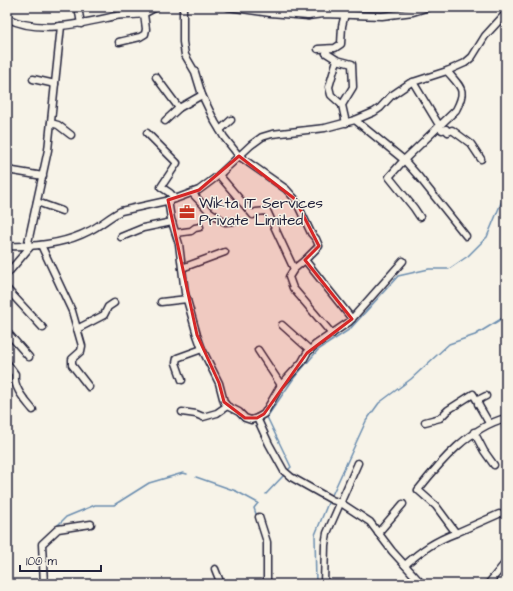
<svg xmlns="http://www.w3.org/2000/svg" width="513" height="591" font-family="'Architects Daughter',sans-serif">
  <rect width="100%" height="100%" fill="#f7f3e8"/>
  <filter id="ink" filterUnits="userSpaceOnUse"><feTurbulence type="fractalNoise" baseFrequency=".025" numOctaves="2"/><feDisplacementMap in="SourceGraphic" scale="8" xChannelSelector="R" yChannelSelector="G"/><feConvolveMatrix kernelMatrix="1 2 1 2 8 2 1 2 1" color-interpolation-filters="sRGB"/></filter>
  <g filter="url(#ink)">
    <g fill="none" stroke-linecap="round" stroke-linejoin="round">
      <!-- stream -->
      <g stroke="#6b8daf" stroke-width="1.5">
        <path d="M289,469L291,467L267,417L294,378L318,350L350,329L398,276L429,269H449L468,256L487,237L506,191"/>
        <path d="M196,477L236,491L258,503"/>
        <path d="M266,494L283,476"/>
        <path d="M332,495L366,421L379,403L411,379L449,344L475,335L506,316"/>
        <path d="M257,517L254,508L258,503"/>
        <path d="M53,530L66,517L95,505H114L149,483L183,473L187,474"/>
        <path d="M46,564L47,577L50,584"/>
        <path d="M264,584V575"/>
        <path d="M316,584L315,535L328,503"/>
      </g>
      <defs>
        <g id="minor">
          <path d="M78,7L81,24"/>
          <path d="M183,7V42L185,55L195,72L202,95L215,122L224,137L239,156L286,189L295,199L311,233L316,239L319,246L305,260"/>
          <path d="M228,7L270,13L308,16L323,14L382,16L413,12L429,7"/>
          <path d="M308,7V16"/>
          <path d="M7,18C39,35 83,23 116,16C124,14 135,16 143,14C148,12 152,9 157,7"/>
          <path d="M119,42L140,37L145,34L146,29L144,14"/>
          <path d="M318,49L335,48L341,44L342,26L345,14"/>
          <path d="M328,49L326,53L337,60L352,64L353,87L342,105L346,123"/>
          <path d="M337,60L329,87L331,95L342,105"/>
          <path d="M156,77L179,108"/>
          <path d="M33,79L55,84"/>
          <path d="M413,82L442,130L446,129L448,132L452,130L471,144L481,159"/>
          <path d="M355,120L404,160L419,177L466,236"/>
          <path d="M165,121L179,108L202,95"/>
          <path d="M51,123L58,125L71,135"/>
          <path d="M220,130L231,120"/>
          <path d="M147,133L177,163L161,187L170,193L175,199"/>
          <path d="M7,170L43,176"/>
          <path d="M219,175L253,215L256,212L267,211L294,269"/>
          <path d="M192,193L210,212L225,222L237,221"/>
          <path d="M168,200L171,219L179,244L185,293L197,335L202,349L219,383L224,402L227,406L239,412L245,418L251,420L257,418L269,444L284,471L291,477L332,500L341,503L370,522L392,551L422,584"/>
          <path d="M37,202L62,211"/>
          <path d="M420,217L414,208L389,177L404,160L456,110C467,89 461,88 447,71"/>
          <path d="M176,233L191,231L195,228L200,227"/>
          <path d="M121,237L143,228L172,222"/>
          <path d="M41,245L72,311L82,346L81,351L72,359V365L89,387"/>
          <path d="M7,246C34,247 64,244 89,231C100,226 109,217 121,211L175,199L199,190L219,175L251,145L262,137L272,134L325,128L355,120L374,112L380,108L391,96L410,83L447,71L465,63L472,57L485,36L506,13"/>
          <path d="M27,247L48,150L61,26"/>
          <path d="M182,268L225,252"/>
          <path d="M7,274L30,247"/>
          <path d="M7,289L43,328"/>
          <path d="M161,302L187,299"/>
          <path d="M282,325L310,350"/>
          <path d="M77,329L104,315L108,307L114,303"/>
          <path d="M7,332L29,357"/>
          <path d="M332,334L293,288L289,277L294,269L305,260L352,319"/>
          <path d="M258,350L281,385"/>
          <path d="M7,363L15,374C13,388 25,400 33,410"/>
          <path d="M182,380L176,363L177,358L202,349"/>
          <path d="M486,396L480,399L478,404L489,423"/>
          <path d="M182,412L196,414L203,417L217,413L227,406"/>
          <path d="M257,418L264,414L281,385L302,362L307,353L315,345L349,322L403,261"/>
          <path d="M505,418L506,426"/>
          <path d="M425,422L440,418L448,410L473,394L478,402"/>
          <path d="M474,432L484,451L494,465"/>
          <path d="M259,517L267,542V584"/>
          <path d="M378,533L403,504"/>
          <path d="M456,533L499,514"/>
          <path d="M405,565C422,550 435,541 456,533L436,506L418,490C440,462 470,427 506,418"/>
          <path d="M215,569L221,584"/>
          <path d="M44,584L42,544L58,529L91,524"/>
          <path d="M324,584L325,545L327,533L358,463"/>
          <path d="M488,584L506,562"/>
        </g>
      </defs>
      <!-- minor casing -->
      <use href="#minor" stroke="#22223b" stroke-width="9"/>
      <!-- minor -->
      <use href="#minor" stroke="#f7f3e8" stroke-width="6"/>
    </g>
  </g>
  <!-- marked area -->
  <path fill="#d62828" fill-opacity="0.2" stroke="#d62828" stroke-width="3" stroke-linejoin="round" d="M239,156L295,199L319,246L305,260L352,319L307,353L264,414L257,418H245L224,402L219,383L197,335L168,200L199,190Z"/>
  <!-- icons -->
  <defs>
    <symbol id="office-bare" viewBox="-9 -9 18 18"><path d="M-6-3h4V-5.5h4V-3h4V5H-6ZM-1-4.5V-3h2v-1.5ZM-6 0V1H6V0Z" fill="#c8321e" stroke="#f7f3e8" stroke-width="2.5" paint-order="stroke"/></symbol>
  </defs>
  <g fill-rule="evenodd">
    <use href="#office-bare" x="176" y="201" width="22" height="22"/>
  </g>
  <g text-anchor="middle" stroke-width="3" stroke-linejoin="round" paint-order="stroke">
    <!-- poi labels -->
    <g font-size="15" fill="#22223b" stroke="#f7f3e8" text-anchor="start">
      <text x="199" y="208">Wikta IT Services<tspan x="199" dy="17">Private Limited</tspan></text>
    </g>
  </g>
  <!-- margin -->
  <rect width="513" height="591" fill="none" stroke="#f7f3e8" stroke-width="24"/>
  <rect x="12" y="12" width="489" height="567" fill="none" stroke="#22223b" stroke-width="1.5" filter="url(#ink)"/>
  <!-- scale -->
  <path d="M20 565v6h81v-6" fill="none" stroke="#22223b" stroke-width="2"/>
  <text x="26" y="565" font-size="12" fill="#22223b" stroke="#f7f3e8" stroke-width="3" paint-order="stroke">100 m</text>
</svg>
